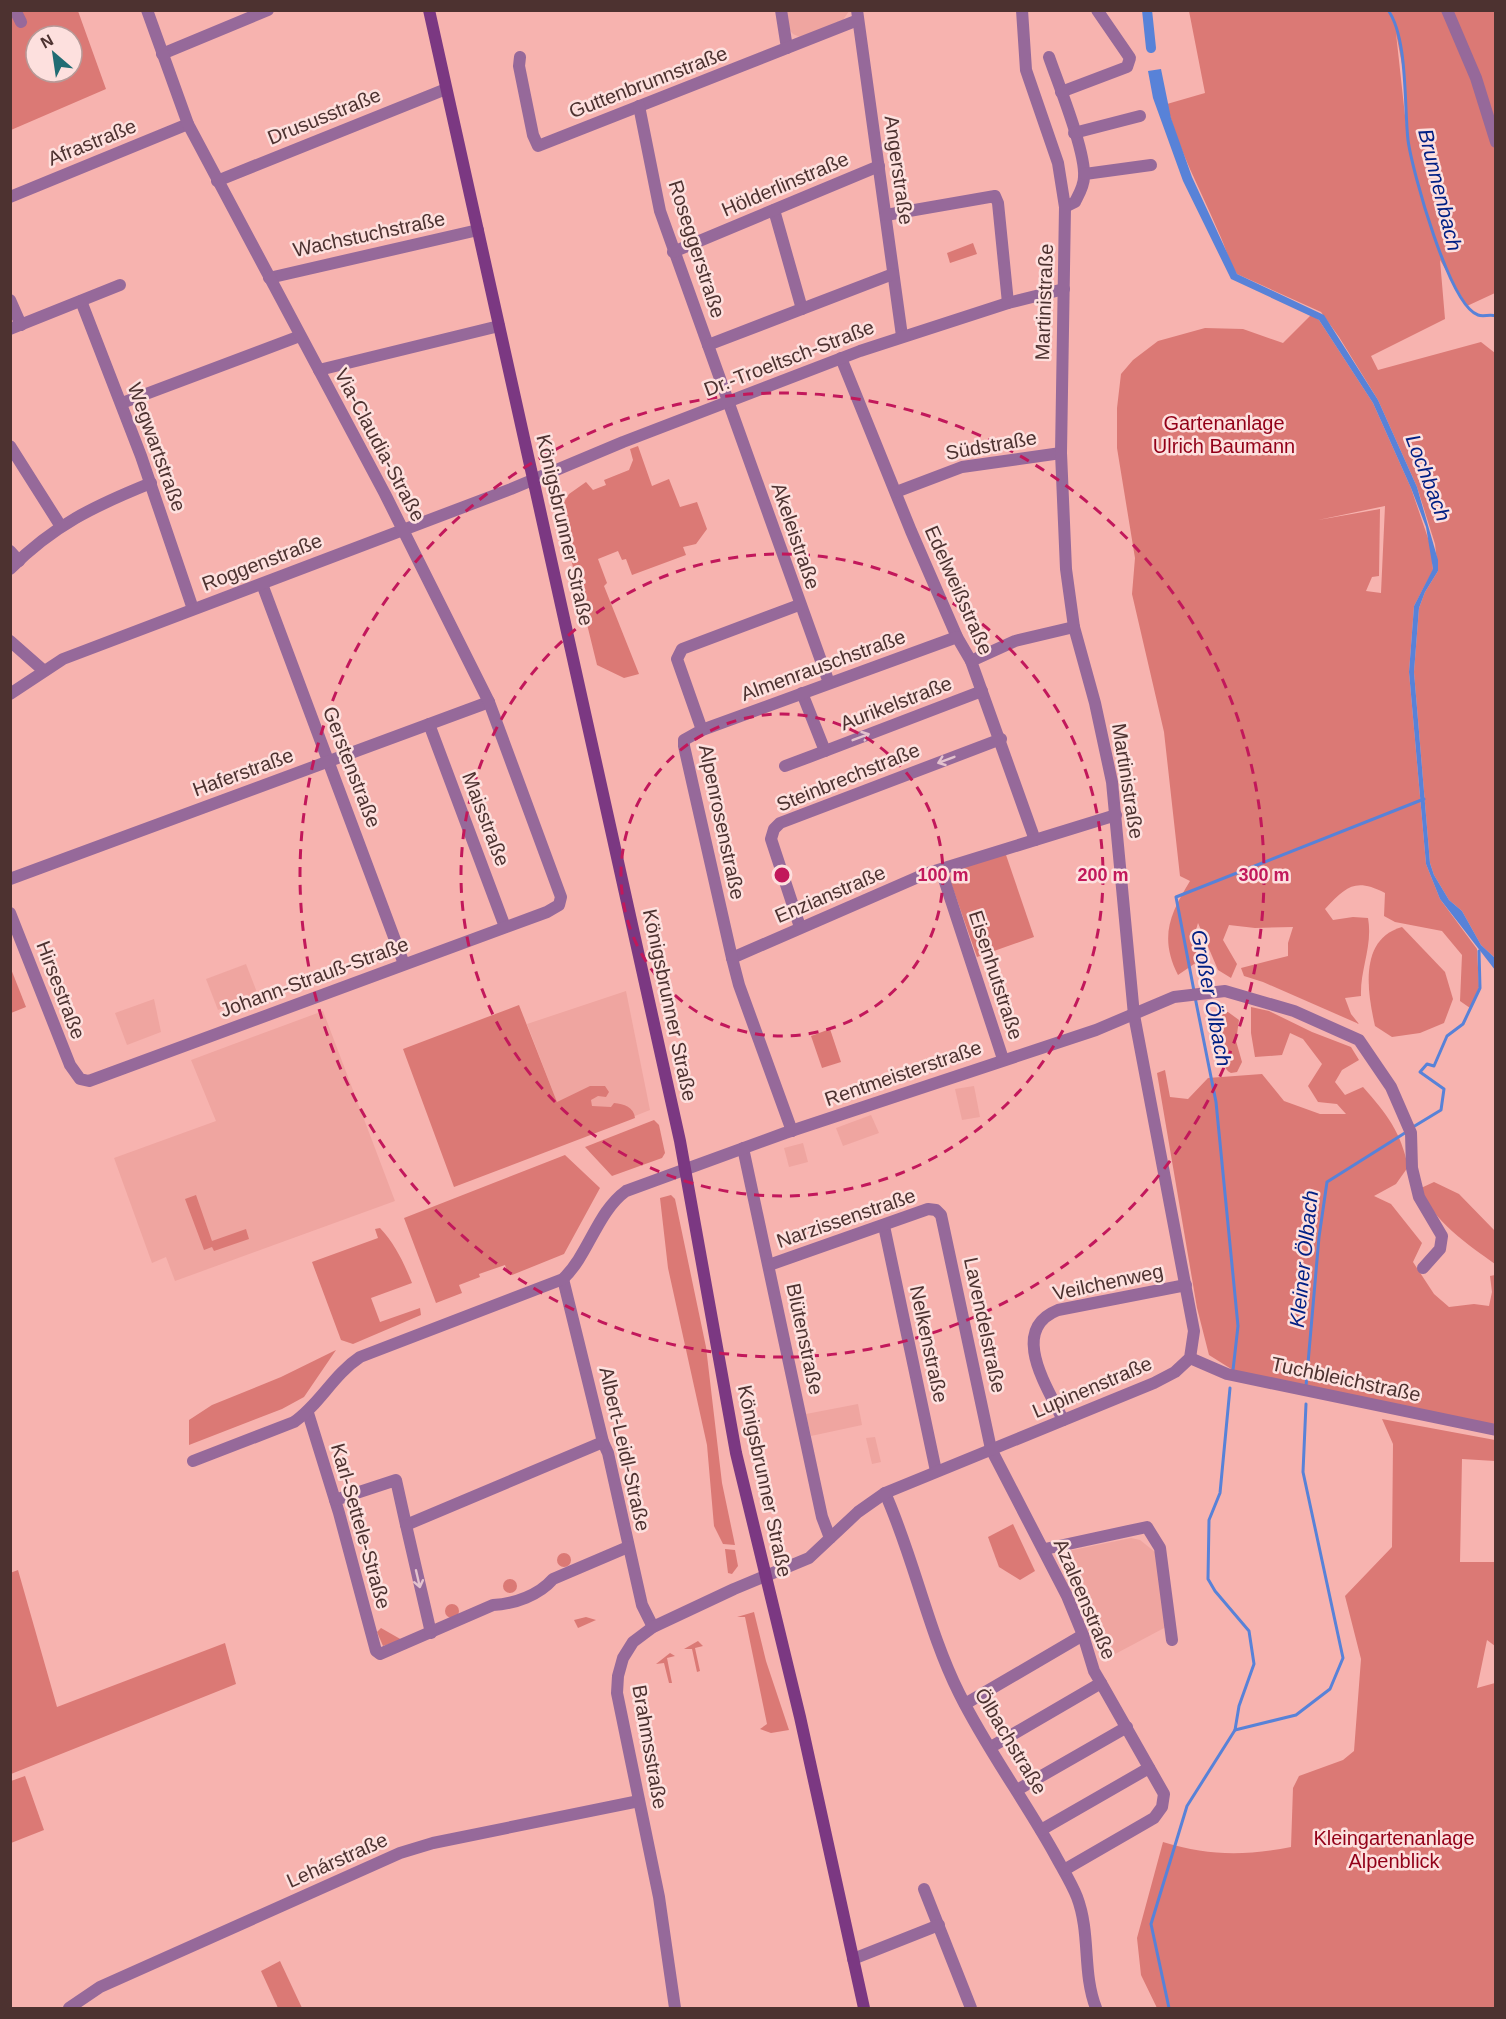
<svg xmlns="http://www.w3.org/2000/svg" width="1506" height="2019" font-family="Helvetica,sans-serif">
  <rect width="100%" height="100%" fill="#f7b3af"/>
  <!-- built -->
  <g fill="#efa5a0">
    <path d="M786,11H849L843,20L800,37L793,34L788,28Z"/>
    <path d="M246,964L258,995L218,1010L206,979Z"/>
    <path d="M626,991L650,1110L572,1141L527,1024Z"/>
    <path d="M154,999L161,1032L127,1045L115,1013Z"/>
    <path d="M323,1011L395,1201L175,1281L166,1257L152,1263L114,1158L216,1121L191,1060Z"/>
    <path d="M974,1086L980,1117L962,1120L955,1089Z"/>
    <path d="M871,1115L879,1133L843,1146L836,1128Z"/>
    <path d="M803,1143L808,1162L789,1167L784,1148Z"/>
    <path d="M858,1404L862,1425L811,1436L806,1414Z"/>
    <path d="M875,1437L881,1462L872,1464L866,1438Z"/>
    <path d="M1131,1538L1140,1540L1155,1552L1166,1627L1102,1661L1065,1567L1068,1551Z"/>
  </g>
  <!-- green -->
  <g fill="#db7975" fill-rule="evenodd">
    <path d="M11,11H78L106,89L11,130ZM36,36H72V72H36Z"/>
    <path d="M1189,11H1495V293L1467,306L1440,260L1445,319L1371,356L1378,370L1481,342L1495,353V958L1481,945L1462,911L1449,900L1434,875L1430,863L1414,672L1419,608L1425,592L1438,571L1435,544L1417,487L1378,400L1339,337L1321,312L1237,274C1228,260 1225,245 1218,231C1200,188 1178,150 1167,104L1205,93ZM1396,33L1404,75L1407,125H1406Z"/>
    <path d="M973,243L977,254L950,263L947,253Z"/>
    <path d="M1311,315L1319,320L1373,403L1411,488L1431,547L1433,570L1414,606L1409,672L1426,864L1440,899L1477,949L1479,987L1470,1008L1460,1001L1462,955L1442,931L1395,922L1384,916L1385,893C1355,878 1347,886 1325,909L1333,920L1353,917L1368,918C1373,946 1360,969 1361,996L1345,998L1351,1014L1359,1024L1263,982L1244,976L1241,968L1288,956V943L1293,927L1255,928L1229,925L1223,940L1237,964L1231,978L1218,970L1198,923L1194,937L1197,962L1178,975C1159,937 1170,914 1190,881L1180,876L1164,732L1132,594L1135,558L1117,448V408L1121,374L1133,360L1158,341L1205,328L1243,329L1283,343ZM1385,506L1381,593L1366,591L1372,577L1379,576L1380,509L1318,520Z"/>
    <path d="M638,446L652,486L669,479L680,507L697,502L707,529L696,544L683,547L686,555L632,575L626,559L622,560L618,551L598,559L607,583L604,586L639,674L624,678L597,665L559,510L569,494L586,482L593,490L606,485L604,480L629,470L633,460L630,449Z"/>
    <path d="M1005,852L1034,937L977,957L950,880L951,871Z"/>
    <path d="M1402,927L1445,972L1453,999L1444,1023L1420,1033L1392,1037L1375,1026C1367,991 1359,939 1402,927Z"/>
    <path d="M11,969L26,1007L11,1013H10Z"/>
    <path d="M519,1005L557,1102L590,1086H605L609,1092L606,1097L598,1096L591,1100L592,1106L611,1107L614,1103C624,1104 634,1107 635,1118L454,1187L403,1049Z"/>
    <path d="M1251,1007L1269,1011L1312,1032L1351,1047L1359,1060L1342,1070L1335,1082L1345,1095L1363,1087C1387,1114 1401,1132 1408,1167L1396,1184L1374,1196L1391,1204L1422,1243L1413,1262L1434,1294L1449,1307L1474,1304L1489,1306L1492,1292L1490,1276L1495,1275V1428L1236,1372L1209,1355L1197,1308L1157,1073L1165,1070L1170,1097L1188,1099L1208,1078L1262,1074L1284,1101L1320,1114H1346L1337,1104L1318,1102L1308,1086L1322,1064L1303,1039L1290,1033L1282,1055L1255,1057L1251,1033Z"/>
    <path d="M1228,1012L1239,1020L1236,1041L1242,1062L1237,1072L1231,1073C1223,1069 1226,1064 1222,1057C1215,1041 1207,1027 1223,1012Z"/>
    <path d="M830,1029L841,1062L822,1068L811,1036Z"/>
    <path d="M654,1120L659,1125L665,1153L662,1158L612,1176L585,1147Z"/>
    <path d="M565,1155L600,1188L564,1254L512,1275L508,1274L505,1265L479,1274L480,1277L459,1285L462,1293L436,1303L404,1218Z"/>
    <path d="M1434,1182L1459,1194L1495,1231V1264C1470,1246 1430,1219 1421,1188Z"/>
    <path d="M196,1195L212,1241L246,1229L249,1239L214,1251L212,1247L204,1250L185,1199Z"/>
    <path d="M671,1195L675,1199L706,1347L722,1483L735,1545L723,1544L714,1526L707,1445L668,1268L660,1198Z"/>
    <path d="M380,1228C395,1244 403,1261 412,1283L371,1298L380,1322L420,1308L421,1315L353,1344L341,1340L312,1262L378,1238L375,1229Z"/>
    <path d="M336,1350L304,1397L282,1409L189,1445V1420L212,1405L281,1377Z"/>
    <path d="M1382,1419L1495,1440V1461L1462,1459L1460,1562H1495V1646L1487,1640L1477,1688L1495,1683V2008H1157L1141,1975L1137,1938L1163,1842C1209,1856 1244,1856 1291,1847L1293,1788L1299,1776L1343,1760L1354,1751L1361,1659L1345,1596L1392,1547L1393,1444Z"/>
    <path d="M1013,1524L1035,1571L1020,1580L999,1567L988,1537Z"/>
    <path d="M725,1549L735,1550L738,1566L732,1574L728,1573Z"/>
    <circle cx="564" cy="1560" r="7"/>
    <path d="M18,1570L57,1707L225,1643L236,1684L11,1774L10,1573Z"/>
    <circle cx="510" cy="1586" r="7"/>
    <circle cx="452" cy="1611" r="7"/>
    <path d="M754,1612L766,1661L789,1730L771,1733L760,1729L767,1724L745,1617H737Z"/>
    <path d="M586,1617L596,1620L578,1628L574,1620Z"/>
    <path d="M381,1628L402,1640L383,1646L377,1632Z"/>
    <path d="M698,1641L703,1646L695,1648L700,1671L697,1672L692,1649H684Z"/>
    <path d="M670,1653L675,1656L667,1658L672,1683H669L664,1663L656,1664Z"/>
    <path d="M25,1776L44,1830L11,1843V1781Z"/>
    <path d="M280,1961L302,2008H278L261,1971Z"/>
  </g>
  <!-- water -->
  <path fill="#5882d8" d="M1161,69L1171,118L1192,177L1237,274L1324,315L1378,400L1417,487L1438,560V571L1425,592L1419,608L1414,672L1430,863L1434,875L1449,900L1462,911L1481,945L1495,958V970L1440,899L1426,864L1409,672L1414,606L1433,569L1426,527L1411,488L1373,403L1319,320L1231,279L1183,181L1153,98L1148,71Z"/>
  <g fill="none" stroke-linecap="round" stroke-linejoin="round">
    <!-- stream -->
    <g stroke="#5882d8" stroke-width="3">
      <path d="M1388,10C1408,38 1404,105 1408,140C1412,170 1449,305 1478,315C1483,317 1490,314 1496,316"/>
      <path d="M1194,991L1176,897L1424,799"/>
      <path d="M1195,997L1216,1102L1238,1326L1233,1370"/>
      <path d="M1413,1127L1441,1110L1444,1089L1420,1072L1427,1064L1434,1066L1447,1036L1463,1024L1480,988L1479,951"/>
      <path d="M1306,1386L1319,1237L1327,1182L1408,1131"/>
      <path d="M1235,1730L1296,1715L1330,1689L1343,1658L1303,1472L1306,1404"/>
      <path d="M1169,2008L1151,1924L1187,1806L1235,1730L1239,1706L1254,1664L1249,1631L1215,1591L1208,1579L1209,1520L1220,1493L1230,1388"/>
    </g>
    <!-- canal -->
    <path stroke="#5882d8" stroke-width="10" d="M1147,10L1151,48"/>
    <!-- street -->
    <g stroke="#96699a" stroke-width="12">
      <path d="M15,10L21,22"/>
      <path d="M781,10L787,48"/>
      <path d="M857,10L902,336"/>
      <path d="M1447,10L1476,78L1496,142"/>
      <path d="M162,54L268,10"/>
      <path d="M520,57L519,66L533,135L538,146L858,20"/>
      <path d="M1049,57C1058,83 1086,152 1084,177C1084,186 1079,194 1075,202L1065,207"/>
      <path d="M1061,92L1127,67L1130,58L1097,10"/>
      <path d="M639,106L660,211L829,683"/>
      <path d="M1074,133L1140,116"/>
      <path d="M1085,174L1151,165"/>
      <path d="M217,181L446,89"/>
      <path d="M10,197L188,124"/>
      <path d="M774,210L802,309"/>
      <path d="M886,215L995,196L998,203L1008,303"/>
      <path d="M673,252L879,166"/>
      <path d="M269,278L478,230"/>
      <path d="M10,300L21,325"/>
      <path d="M81,301L141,456L193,609"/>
      <path d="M10,329L120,285"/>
      <path d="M708,345L893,274"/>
      <path d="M841,358L911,531L957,637L971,661L1035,840"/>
      <path d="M319,370L499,326"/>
      <path d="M122,403L300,336"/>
      <path d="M10,446L60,525"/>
      <path d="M896,492L962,467L1061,453"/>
      <path d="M10,551L19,561"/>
      <path d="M10,569C54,525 94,506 151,483"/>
      <path d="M262,584L404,964"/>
      <path d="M10,641L43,670"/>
      <path d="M971,661L1015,641L1074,627"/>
      <path d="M802,693L825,751L982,691"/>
      <path d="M10,694L63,659L511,489L623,442L860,351L1008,303L1064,289"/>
      <path d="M429,724L505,927"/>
      <path d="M702,730L957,637"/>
      <path d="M785,766L825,751"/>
      <path d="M941,870L1003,1059"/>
      <path d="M10,879L489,702"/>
      <path d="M10,913L70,1065L80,1079L89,1081L547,912L559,905L561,897L489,702L385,494L188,124L147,10"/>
      <path d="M800,927L771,839L774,829L780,823L1001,739"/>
      <path d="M732,958L925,874L1116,815"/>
      <path d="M792,1131L739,985L732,958L684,746V740L702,730L677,659L682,649L799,605"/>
      <path d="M743,1148L822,1517L830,1538"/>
      <path d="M884,1226L936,1471"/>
      <path d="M769,1265L928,1209L936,1210L941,1215L991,1449L1067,1596L1083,1635L1094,1671L1101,1683L991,1747"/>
      <path d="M563,1279L603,1442L608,1453L642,1605L653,1627"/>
      <path d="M1190,1358L1227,1374L1496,1430"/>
      <path d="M308,1413L339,1513L376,1651L380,1654L493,1605C515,1604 539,1595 553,1579L628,1547"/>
      <path d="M1063,1420C1048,1388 1008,1330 1058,1310L1186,1285"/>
      <path d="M193,1461L294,1422C320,1404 333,1375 360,1357L563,1279C589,1254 597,1212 626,1191L785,1133L1096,1030L1174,997L1225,991L1294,1011L1359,1040L1391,1087L1411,1133L1412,1168L1419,1197L1442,1236L1440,1249L1423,1268"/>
      <path d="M885,1493C914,1558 928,1631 959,1693C986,1748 1024,1799 1054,1853C1062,1868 1071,1882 1077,1897C1091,1934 1082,1972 1096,2008"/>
      <path d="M335,1500L396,1480L406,1525L603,1442"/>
      <path d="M406,1525L431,1633"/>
      <path d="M1045,1549L1147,1527L1160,1548L1172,1640"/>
      <path d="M965,1704L1083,1635"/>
      <path d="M1017,1790L1127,1727"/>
      <path d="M1041,1830L1149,1768"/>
      <path d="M1064,1870L1154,1818L1162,1807L1164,1794L1101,1683"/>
      <path d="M924,1889L971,2008"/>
      <path d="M853,1959L939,1925"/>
      <path d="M69,2008L100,1987L400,1853L433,1843L639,1801"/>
      <path d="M675,2008L659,1897L617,1693L618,1676L623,1658L633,1642L653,1627L734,1589L809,1558L858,1512L885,1493L1154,1383L1175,1372L1190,1358L1194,1331L1134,1015L1112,782L1095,703L1074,627L1066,569L1061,453L1065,207L1058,163L1026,70L1022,10"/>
    </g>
    <!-- secondary -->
    <path stroke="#7b3882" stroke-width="12" d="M429,10L680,1141L736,1453L800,1717L864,2008"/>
  </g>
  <!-- one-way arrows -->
  <defs><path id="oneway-shaft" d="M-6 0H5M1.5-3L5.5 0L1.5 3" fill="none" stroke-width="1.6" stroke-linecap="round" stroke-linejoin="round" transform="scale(1.5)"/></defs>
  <g stroke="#e3c2cd">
    <use href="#oneway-shaft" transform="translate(861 737) rotate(-21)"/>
    <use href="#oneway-shaft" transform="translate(946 760) rotate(159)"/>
    <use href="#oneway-shaft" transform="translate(418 1579) rotate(77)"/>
  </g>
  <!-- distance rings -->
  <g fill="none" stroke="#c2185b" stroke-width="3" stroke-dasharray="10 8">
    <circle cx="782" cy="875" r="161"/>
    <circle cx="782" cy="875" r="321"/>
    <circle cx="782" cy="875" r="482"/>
  </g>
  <g text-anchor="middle" stroke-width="5" stroke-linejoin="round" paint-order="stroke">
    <!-- street labels -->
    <g font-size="20" fill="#4d3230" stroke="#fde0de">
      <text transform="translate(648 82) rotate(-21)" y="7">Guttenbrunnstraße</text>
      <text transform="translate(324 116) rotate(-22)" y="7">Drususstraße</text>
      <text transform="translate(92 142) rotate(-22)" y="7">Afrastraße</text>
      <text transform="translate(899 170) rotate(82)" y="7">Angerstraße</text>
      <text transform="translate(785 184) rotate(-23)" y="7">Hölderlinstraße</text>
      <text transform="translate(369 234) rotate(-12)" y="7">Wachstuchstraße</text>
      <text transform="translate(697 249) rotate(72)" y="7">Roseggerstraße</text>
      <text transform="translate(1044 302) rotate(-88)" y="7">Martinistraße</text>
      <text transform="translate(789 358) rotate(-21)" y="7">Dr.-Troeltsch-Straße</text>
      <text transform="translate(380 445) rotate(62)" y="7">Via-Claudia-Straße</text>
      <text transform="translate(991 445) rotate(-10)" y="7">Südstraße</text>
      <text transform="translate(157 447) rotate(70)" y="7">Wegwartstraße</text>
      <text transform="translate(565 530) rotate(77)" y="7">Königsbrunner Straße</text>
      <text transform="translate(796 536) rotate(71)" y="7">Akeleistraße</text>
      <text transform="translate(262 562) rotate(-21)" y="7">Roggenstraße</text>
      <text transform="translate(959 590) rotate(66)" y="7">Edelweißstraße</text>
      <text transform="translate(823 665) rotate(-20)" y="7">Almenrauschstraße</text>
      <text transform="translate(896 703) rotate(-21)" y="7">Aurikelstraße</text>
      <text transform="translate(352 767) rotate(69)" y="7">Gerstenstraße</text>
      <text transform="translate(243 772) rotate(-20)" y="7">Haferstraße</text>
      <text transform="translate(848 777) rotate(-22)" y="7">Steinbrechstraße</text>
      <text transform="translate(1128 781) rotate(81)" y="7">Martinistraße</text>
      <text transform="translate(486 819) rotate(69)" y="7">Maisstraße</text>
      <text transform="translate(722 822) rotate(78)" y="7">Alpenrosenstraße</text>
      <text transform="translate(830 894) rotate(-23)" y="7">Enzianstraße</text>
      <text transform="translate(996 975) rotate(72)" y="7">Eisenhutstraße</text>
      <text transform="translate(314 977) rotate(-20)" y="7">Johann-Strauß-Straße</text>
      <text transform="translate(61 990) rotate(69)" y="7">Hirsestraße</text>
      <text transform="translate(670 1005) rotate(78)" y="7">Königsbrunner Straße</text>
      <text transform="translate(903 1073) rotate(-19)" y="7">Rentmeisterstraße</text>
      <text transform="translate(846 1218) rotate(-19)" y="7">Narzissenstraße</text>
      <text transform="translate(1108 1282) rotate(-12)" y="7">Veilchenweg</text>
      <text transform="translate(985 1325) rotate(78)" y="7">Lavendelstraße</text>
      <text transform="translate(805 1339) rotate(78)" y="7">Blütenstraße</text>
      <text transform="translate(929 1344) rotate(78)" y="7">Nelkenstraße</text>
      <text transform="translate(1346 1379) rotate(12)" y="7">Tuchbleichstraße</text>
      <text transform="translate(1092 1387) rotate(-23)" y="7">Lupinenstraße</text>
      <text transform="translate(625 1449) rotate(77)" y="7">Albert-Leidl-Straße</text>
      <text transform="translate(765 1481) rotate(78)" y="7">Königsbrunner Straße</text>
      <text transform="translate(361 1526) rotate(74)" y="7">Karl-Settele-Straße</text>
      <text transform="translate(1085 1599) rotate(67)" y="7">Azaleenstraße</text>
      <text transform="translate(1011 1741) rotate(59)" y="7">Ölbachstraße</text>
      <text transform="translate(650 1747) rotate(80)" y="7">Brahmsstraße</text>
      <text transform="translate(337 1860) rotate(-24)" y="7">Lehárstraße</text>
    </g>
    <!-- park labels -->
    <g font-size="20" fill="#920018" stroke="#fde0de">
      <text x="1224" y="430">Gartenanlage<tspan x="1224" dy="23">Ulrich Baumann</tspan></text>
      <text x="1394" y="1845">Kleingartenanlage<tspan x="1394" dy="23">Alpenblick</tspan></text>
    </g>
    <!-- water labels -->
    <g font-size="21" font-style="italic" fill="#001f84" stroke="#fde0de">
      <text transform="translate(1440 190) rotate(76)" y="7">Brunnenbach</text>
      <text transform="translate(1428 478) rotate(69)" y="7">Lochbach</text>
      <text transform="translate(1211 998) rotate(79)" y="7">Großer Ölbach</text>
      <text transform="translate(1304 1259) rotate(-84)" y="7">Kleiner Ölbach</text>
    </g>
  </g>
  <circle cx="782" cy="875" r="9" fill="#c2185b" stroke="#fde0de" stroke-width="3"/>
  <g font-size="18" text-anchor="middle" font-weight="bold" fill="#c2185b" stroke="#fde0de" stroke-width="5" stroke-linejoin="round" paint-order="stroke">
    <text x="943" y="881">100 m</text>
    <text x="1103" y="881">200 m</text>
    <text x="1264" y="881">300 m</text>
  </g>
  <!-- border -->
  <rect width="1506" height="2019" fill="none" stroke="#4d3230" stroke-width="24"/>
  <!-- north arrow -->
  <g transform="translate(54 54) rotate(331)"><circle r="28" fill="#fde0de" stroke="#b79a98" stroke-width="1.5"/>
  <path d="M0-4.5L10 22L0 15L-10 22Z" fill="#216c73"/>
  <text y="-9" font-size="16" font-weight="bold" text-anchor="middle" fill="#4d3230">N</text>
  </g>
</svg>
